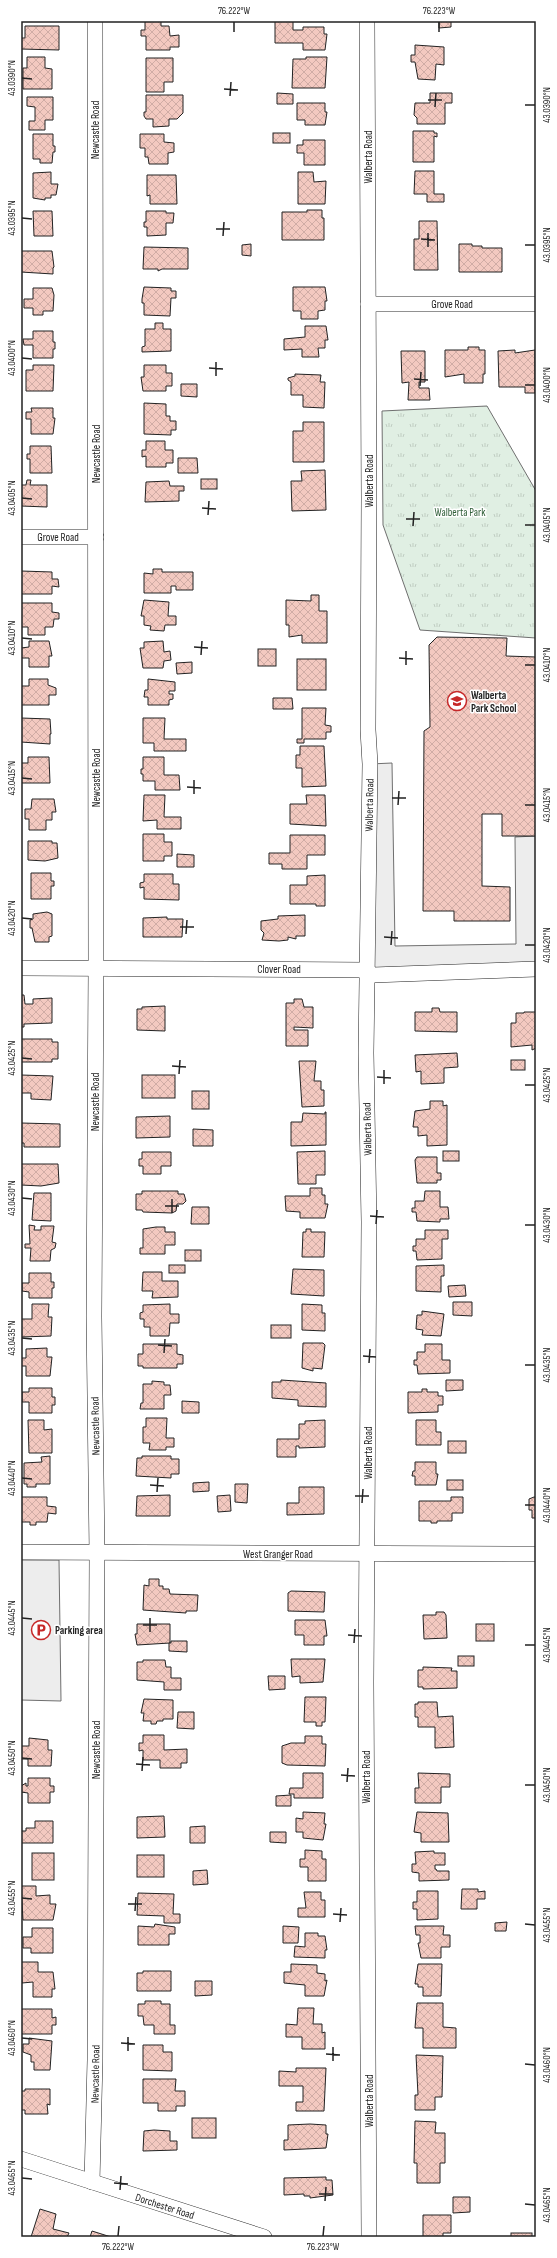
<svg xmlns="http://www.w3.org/2000/svg" width="557" height="2258" font-family="'Sofia Sans Condensed',sans-serif">
  <defs>
    <pattern id="park-tufts" width="24" height="20" patternUnits="userSpaceOnUse"><rect width="24" height="20" fill="#e0efe3"/><path d="M3 7l-1-3M5 7V3M7 7l1-3M15 17l-1-3M17 17v-4M19 17l1-3" fill="none" stroke="#c0cdc2"/></pattern>
    <pattern id="building-cross-hatch" width="8" height="8" patternUnits="userSpaceOnUse"><rect width="8" height="8" fill="#f3c9c0"/><path d="M0 0l8 8M0 8l8-8" fill="none" stroke="#d0aca5"/></pattern>
  </defs>
  <rect width="100%" height="100%" fill="#fff"/>
  <!-- park -->
  <path fill="url(#park-tufts)" stroke="#6f6f6f" d="M487,406L536,491V638L420,630L383,525L382,411Z"/>
  <!-- parking -->
  <g fill="#ededed" stroke="#6f6f6f">
    <path d="M392,763L395,946L516,944L515,837L536,836V972L373,975L370,764Z"/>
    <path d="M21,1560H59L61,1701L21,1700Z"/>
  </g>
  <!-- building -->
  <g fill="url(#building-cross-hatch)" stroke="#222">
    <path d="M145,21H161V26H169L170,36L179,35V47H170V50H146V36H141V30H145Z"/>
    <path d="M275,21H293V30H303V27H324V34H327L325,50H303V43H275Z"/>
    <path d="M439,21H451V27L439,28Z"/>
    <path d="M25,26H59V50L21,49V38H25Z"/>
    <path d="M415,45L444,47V65L436,64L435,80L418,79L415,62H411V55H415Z"/>
    <path d="M27,57H45V68L52,69V89H23V68H27Z"/>
    <path d="M306,57H327L325,88H292L293,59H306Z"/>
    <path d="M146,58H173V82H164V92H146Z"/>
    <path d="M277,93L293,94V104H277Z"/>
    <path d="M430,93H452V103H445V124H417V118L414,115L415,103H430Z"/>
    <path d="M146,95H183V113L177,119H169V126L153,127V119H146L144,116V112H146Z"/>
    <path d="M27,97H53V120H45V130H29V121H35V107L27,106Z"/>
    <path d="M297,103H325V112H327L325,125H305V120H297Z"/>
    <path d="M413,131H434V133H437V137L434,136V162H413Z"/>
    <rect x="273" y="133" width="17" height="10"/>
    <path d="M33,134H53V146H55V152H53L52,163H40V159H33Z"/>
    <path d="M140,134H164V142L174,143V152L168,153V164H149L148,157H145V148H140Z"/>
    <path d="M303,140H325V165H304V153H297V145H303Z"/>
    <path d="M415,171H434V194H444V202H427V194H414Z"/>
    <path d="M51,172V184H58L56,195H51V198H45V200L33,198V173Z"/>
    <path d="M298,172H313L314,182L326,181L325,204H298Z"/>
    <path d="M147,175H176L177,204H150V195L147,196Z"/>
    <path d="M307,210H322V218H324V240H282V212H307Z"/>
    <path d="M33,211H52L53,236H34Z"/>
    <path d="M146,211H166V213H174L173,223H166V235L147,236V227H144V222H146Z"/>
    <path d="M419,221H437L438,270H414V239H419Z"/>
    <path d="M251,244V256L242,255V245Z"/>
    <path d="M459,244H472V246H482V248H502V272H459Z"/>
    <path d="M144,247L188,248V269H162L158,271V269H143Z"/>
    <path d="M21,251H52L54,267L53,268V274L21,272Z"/>
    <path d="M144,287L171,288V291H176V298H171L170,316L144,315V303H142V299Z"/>
    <path d="M293,287H325L327,301H325V310L318,311V319H301V311H293Z"/>
    <path d="M33,288H52L54,295L53,311H43V315H33V308H24V299H33Z"/>
    <path d="M155,323H163V329H171V351L142,352V347L145,346V329H155Z"/>
    <path d="M305,326H326L328,340H325V348H318L319,357H302V349L284,350V339L305,337Z"/>
    <path d="M33,331H53V342H55V349H53V358H33V345H24L23,339H33Z"/>
    <path d="M468,347H479V350H485V374H483V383H464V374L445,377V350H468Z"/>
    <path d="M515,350V353L535,350V393H525V387H499L498,351Z"/>
    <path d="M401,351H425V382H419V388H429L430,400H408L409,382L402,383Z"/>
    <path d="M33,365H54L53,391H26V370H33Z"/>
    <path d="M144,365H166V373H172V386H166V391H143L141,377H144Z"/>
    <path d="M295,374L321,375L320,382H325L324,408L303,407V395H291V382L288,380V378L295,376Z"/>
    <path d="M181,384H197V397L181,396Z"/>
    <path d="M144,403L166,404V416H170V421H176V430H171V435L144,434Z"/>
    <path d="M31,408H53V418H55L53,434H31V419H26V412H32Z"/>
    <path d="M303,422H324V462H293V431H303Z"/>
    <path d="M146,441H165V450H173V463H166V467H146V456L142,457V450H146Z"/>
    <path d="M30,446H51L52,473H30V459H27V454H30Z"/>
    <path d="M178,458H197L198,473H178Z"/>
    <path d="M325,470L326,510L292,511L291,481H302L301,471Z"/>
    <rect x="201" y="479" width="16" height="10"/>
    <path d="M27,480H31L30,485H47V507L21,506V485H26Z"/>
    <path d="M169,481L170,486H184V491H179V501L145,502L146,482Z"/>
    <path d="M153,569H162V572H193V590H176V586H171V593H144V573L153,574Z"/>
    <path d="M21,571L52,572V579H58L59,587L52,586V594H21Z"/>
    <path d="M311,595H319V611H327V643H302V635L289,637V625H286V600L311,601Z"/>
    <path d="M144,600L169,602L168,616H176V625H165L164,631L150,630L151,626L144,625V616H141Z"/>
    <path d="M21,603H52V612L59,613V619H54L53,627H45V635H28V627H21Z"/>
    <path d="M437,637L507,638L506,656L536,657V836H502V814H482V886L510,887V921H454V911H423L424,731L430,727L429,645Z"/>
    <path d="M29,641H49L52,656H49V667H29V658H21V648L29,647Z"/>
    <path d="M163,641L164,652L170,651L171,660L164,661L163,668H143L140,648H144V642Z"/>
    <rect x="258" y="649" width="18" height="17"/>
    <rect x="297" y="659" width="29" height="31"/>
    <path d="M192,662V673L177,674L176,663Z"/>
    <path d="M29,679H48V685L56,688V695H49V705H21V686H29Z"/>
    <path d="M148,679L175,682V691H169V694H173V699L169,700V705H148V697H144L145,690H148Z"/>
    <path d="M273,698H292L293,709H273Z"/>
    <path d="M302,708H326L325,725L331,726V732H326V739H304V743H297V739H302Z"/>
    <path d="M21,718L50,719L51,734H50V744L21,742Z"/>
    <path d="M143,718H165L164,739H186V751H154V743H143Z"/>
    <path d="M300,746H324L326,786L302,787V768H296V755H300Z"/>
    <path d="M28,757H49L50,783H21V763H28Z"/>
    <path d="M143,757H164V775H179L180,790H155V781H143V774H141V769H143Z"/>
    <path d="M144,795H165L164,817H181V829H157V820L143,821Z"/>
    <path d="M306,795H325L326,826L290,824V804H307Z"/>
    <path d="M32,799H54L56,812H52V820H46V830H29V819H25V809H31Z"/>
    <path d="M143,834H164V842H172V856H164V861H143Z"/>
    <path d="M290,835H325V855H307V869H282V864H269V853H290Z"/>
    <path d="M28,841H52V843H57L58,858L45,861L28,860Z"/>
    <path d="M177,854L194,855V867H177Z"/>
    <path d="M31,873H51V881H54V886H51V899H31Z"/>
    <path d="M144,874H173V884H179V900L144,899V887L140,888V883L144,882Z"/>
    <path d="M325,875V906H316V904H290V885H307V876Z"/>
    <path d="M47,912L52,914V936L49,937V942H35L32,928H30V920L33,919V914Z"/>
    <path d="M305,915V936H296V939L288,937V940L279,941L262,940L264,933L261,930V921L278,919V916Z"/>
    <path d="M167,917V919H183L182,937H143V918Z"/>
    <path d="M21,995H24L25,1004H33V999L52,998V1023L24,1024V1027H21Z"/>
    <path d="M294,999H302L304,1007H313V1028L294,1027V1030H308V1046H286V1003H294Z"/>
    <path d="M165,1006V1031L137,1030V1009H142V1007Z"/>
    <path d="M432,1008H439L440,1012H457V1032L415,1031V1012H432Z"/>
    <path d="M524,1012H536V1048L532,1050V1045L511,1047V1023H516V1013H524Z"/>
    <path d="M21,1039H52V1042H58V1059H52V1062H21Z"/>
    <path d="M457,1053L458,1067L444,1068V1083L421,1084V1071L416,1072L415,1055Z"/>
    <rect x="511" y="1060" width="14" height="10"/>
    <path d="M299,1061H316L314,1081H321V1090H324V1106L302,1107Z"/>
    <path d="M21,1075L53,1076L51,1100L31,1099V1093H21Z"/>
    <rect x="142" y="1075" width="33" height="23"/>
    <rect x="192" y="1091" width="17" height="18"/>
    <path d="M430,1101H443V1106L447,1105V1145L427,1146V1135L418,1136V1127H413L415,1111L430,1109Z"/>
    <path d="M325,1112H326V1145L291,1146V1122H302L303,1113L325,1114Z"/>
    <path d="M170,1116V1137L136,1138V1117Z"/>
    <path d="M21,1123L60,1124V1147H24V1143H21Z"/>
    <path d="M193,1129L213,1130V1146H193Z"/>
    <path d="M325,1151V1175H316V1184H298L297,1152Z"/>
    <rect x="443" y="1151" width="16" height="10"/>
    <path d="M142,1152H171V1166H161V1174H143V1166H139V1159H142Z"/>
    <path d="M417,1157H437V1173H441V1180H437V1183H417L415,1160Z"/>
    <path d="M21,1164H58L59,1183L41,1186L21,1185Z"/>
    <path d="M310,1188H322V1195H325V1204H328L325,1218H300V1212L286,1211L285,1196H310Z"/>
    <path d="M142,1191H178V1194H184L186,1201L183,1204H177L176,1211L172,1213L143,1212L142,1210H136V1194H142Z"/>
    <path d="M425,1191H440V1207H448L449,1219H440V1222L417,1221L416,1212H412V1208H415V1201H424Z"/>
    <path d="M34,1193H51V1221L32,1220Z"/>
    <path d="M192,1207H209V1224H191Z"/>
    <path d="M29,1225L35,1226L34,1230H41V1226H54L52,1242L56,1243L55,1248L51,1250L50,1261H30L31,1248H25V1244H30Z"/>
    <path d="M156,1227H165V1232H175V1245H165V1254H140V1248H143V1229Z"/>
    <path d="M306,1229H311V1232H325L324,1257H302L303,1232H306Z"/>
    <path d="M425,1230H448V1239H442V1259L417,1260L416,1251H413V1246H416V1239H425Z"/>
    <rect x="185" y="1250" width="16" height="11"/>
    <rect x="169" y="1265" width="16" height="8"/>
    <path d="M444,1265V1276H441V1292L416,1291V1266Z"/>
    <path d="M293,1269L324,1270V1296L291,1294Z"/>
    <path d="M143,1272H162V1281H178V1297L152,1298L153,1291H142Z"/>
    <path d="M29,1273H51V1282H54V1288H52V1298H29V1292L22,1291V1283H29Z"/>
    <path d="M465,1285L466,1296L449,1297L448,1286Z"/>
    <path d="M453,1302H472V1316L453,1315Z"/>
    <path d="M32,1304H49L48,1317H52L51,1336L21,1337V1319H32Z"/>
    <path d="M170,1304V1314H179V1323H170L169,1336H150V1327H144V1319H140V1313L143,1312V1305Z"/>
    <path d="M302,1304L322,1305V1313H325V1331L302,1330Z"/>
    <path d="M422,1311L444,1314L441,1336L422,1335L423,1330L416,1329L417,1315H422Z"/>
    <rect x="271" y="1325" width="20" height="13"/>
    <path d="M303,1343H323L325,1345L322,1369L313,1368V1371L302,1368Z"/>
    <path d="M143,1344H177V1354L183,1355V1364H177V1368H143V1366H138V1354H143Z"/>
    <path d="M425,1344H442V1360H450V1373L418,1374L417,1365H414V1360H417V1352H425Z"/>
    <path d="M47,1348V1357H52L50,1376H26V1366H21V1358H26V1349Z"/>
    <path d="M281,1380L326,1383V1407L298,1406V1400L272,1398V1382H281Z"/>
    <path d="M446,1380H463V1390L446,1391Z"/>
    <path d="M152,1381L164,1382V1385H170L171,1395H164V1409H140L141,1403H143V1384H152Z"/>
    <path d="M29,1388H52V1397H55V1405H52V1413H29V1402H22V1392H29Z"/>
    <path d="M422,1389H427V1392H438V1396H443V1405H438V1412L408,1413V1392H422Z"/>
    <path d="M182,1401L199,1402V1413H182Z"/>
    <path d="M146,1418H167L166,1438H174V1447H166V1450H149L150,1443H143V1427H146Z"/>
    <path d="M28,1420H44V1430L52,1429V1453H29Z"/>
    <path d="M325,1420V1447L299,1448V1446H296V1457H277V1439H299V1424H305V1421Z"/>
    <path d="M416,1420H436V1432H441V1445H416Z"/>
    <rect x="448" y="1441" width="18" height="12"/>
    <path d="M50,1456V1484H36V1487H27V1484H24V1463L42,1462L41,1457Z"/>
    <path d="M142,1456H171V1459H179V1474H171V1478L136,1476L137,1458H142Z"/>
    <path d="M415,1462H436V1474H438L436,1485H415V1476H412L413,1471H415Z"/>
    <rect x="447" y="1480" width="16" height="10"/>
    <path d="M209,1482V1491L193,1492V1483Z"/>
    <path d="M235,1484H248L247,1503L235,1502Z"/>
    <path d="M299,1487H324V1514L287,1515V1503H299Z"/>
    <path d="M170,1495V1516H136L137,1496Z"/>
    <path d="M230,1495L231,1511L218,1512L217,1496Z"/>
    <path d="M21,1497H47V1506L56,1507V1514L48,1513L47,1522H36V1525H30V1522H21Z"/>
    <path d="M451,1497H463V1513H452V1521H437V1523H431V1521H419V1501H451Z"/>
    <path d="M534,1497H536V1518H532V1510H529V1499Z"/>
    <path d="M149,1579H159V1586H163V1589H169L170,1594L198,1595L197,1611H186V1613L143,1610L144,1585L149,1586Z"/>
    <path d="M291,1591L325,1592L324,1612L288,1611V1593Z"/>
    <path d="M436,1612H444L446,1615L447,1638L424,1639L423,1615H436Z"/>
    <path d="M295,1620H325L327,1636H324V1645H304V1635H295Z"/>
    <path d="M137,1624H170V1643L137,1645L135,1634H137Z"/>
    <rect x="476" y="1624" width="18" height="17"/>
    <path d="M171,1641H187V1652L169,1651V1643H171Z"/>
    <rect x="458" y="1656" width="16" height="10"/>
    <path d="M291,1659H325L323,1682L300,1683V1676L292,1677Z"/>
    <path d="M143,1660H165L166,1667H171V1678H181V1690H164V1682L137,1680V1662H143Z"/>
    <path d="M423,1667L452,1668L451,1671H457V1688L423,1689V1687H418V1670H423Z"/>
    <path d="M268,1676H285V1689L269,1690Z"/>
    <path d="M305,1697H326L325,1722H322V1726H316V1722H304Z"/>
    <path d="M144,1699L173,1700V1719H163V1721H157L156,1724H151V1721H143L144,1713H141Z"/>
    <path d="M418,1702H437L438,1717L453,1716L454,1747L435,1748V1727H418V1717H415V1704H418Z"/>
    <path d="M178,1712H194V1729L177,1728Z"/>
    <path d="M143,1735H164V1750L187,1749V1763H181V1768H160V1760H143V1750L139,1751V1743H143Z"/>
    <path d="M305,1736H322V1744H326L325,1766L287,1765L282,1763V1746L291,1743H305Z"/>
    <path d="M29,1738L48,1740V1750H52L51,1766H28V1759H21V1746H29Z"/>
    <path d="M303,1773H323V1798H294V1794H289L290,1788H303Z"/>
    <path d="M418,1773L450,1774V1787H441V1803H415V1788H419Z"/>
    <path d="M28,1778H50V1786H54V1792H50V1803H28V1793L21,1792V1786L26,1783V1786H28Z"/>
    <path d="M291,1795V1806H276V1796Z"/>
    <path d="M303,1812L325,1813L324,1824H326L323,1840L303,1838V1832H296V1818L303,1819Z"/>
    <path d="M417,1812L448,1813L449,1842H421V1833L414,1832Z"/>
    <path d="M164,1816L165,1837L137,1838V1817Z"/>
    <path d="M35,1821H53V1843H21V1831H26V1828H35Z"/>
    <path d="M205,1826V1843H190V1827Z"/>
    <path d="M270,1832H286V1843L270,1842Z"/>
    <path d="M305,1850L322,1851V1859H326V1881H308V1867H300V1859H305Z"/>
    <path d="M434,1851V1853H445V1865H435V1869H436L437,1871H449V1880L419,1881V1873L412,1872V1864H416L415,1852Z"/>
    <rect x="32" y="1853" width="22" height="27"/>
    <rect x="137" y="1855" width="27" height="22"/>
    <path d="M207,1870L208,1884L193,1885V1871Z"/>
    <path d="M21,1886H36V1896L50,1895V1904H56L53,1920H23Z"/>
    <path d="M462,1889H478V1892L485,1891V1899H477V1909H461Z"/>
    <path d="M417,1891H438V1919L417,1920V1909H413V1902H417Z"/>
    <path d="M304,1892H321V1900H325V1917H298V1908H306Z"/>
    <path d="M138,1893L174,1894L173,1914H180V1923H164V1916L137,1915Z"/>
    <path d="M507,1922L506,1931H495V1923Z"/>
    <path d="M155,1924L175,1927V1934H169V1945H138V1926L154,1927Z"/>
    <path d="M283,1926L299,1927L298,1943H283Z"/>
    <path d="M415,1926H444L443,1935H450V1947H441V1958H421L418,1943H420V1935H416Z"/>
    <path d="M32,1928H53V1953H31V1948H23V1937H32Z"/>
    <path d="M305,1933H318V1936H325L327,1950H325V1958L294,1957L295,1946L305,1947Z"/>
    <path d="M21,1962H38V1972H53L55,1989H52V1997H33V1982L22,1983Z"/>
    <path d="M291,1964L317,1965V1973L325,1974V1981L327,1980L324,1996H305V1985L284,1983V1972H291Z"/>
    <path d="M418,1964H442L441,1996H423V1987H418V1984H415Z"/>
    <path d="M143,1971H171V1991H137V1973H143Z"/>
    <path d="M195,1981H212V1995L195,1996Z"/>
    <path d="M145,2001H161V2004H170V2025H175V2034H154V2025H144L143,2016H138V2004H145Z"/>
    <path d="M417,2003H443V2027L456,2028V2048H423V2028H415Z"/>
    <path d="M298,2008H314L313,2024H322V2033L325,2032V2049H302V2037H286V2024L297,2025Z"/>
    <path d="M21,2009H52V2018L56,2017V2025H52V2034H21Z"/>
    <path d="M29,2038L52,2041L50,2070H34V2062H31V2055L23,2052V2044H29Z"/>
    <path d="M143,2045H163V2052H172V2071L143,2070Z"/>
    <path d="M416,2055L443,2056L442,2097H435V2110H415V2095H418Z"/>
    <path d="M296,2068H326L324,2111H296V2102H303V2086H279V2071L296,2072Z"/>
    <path d="M143,2079H176L175,2091H185V2106H176V2111H158V2103H143Z"/>
    <path d="M25,2089H50V2105L47,2104L48,2114H25V2110H21V2091H25Z"/>
    <rect x="192" y="2118" width="24" height="20"/>
    <path d="M415,2121L436,2122L435,2133H445V2163H440V2183H417V2163H414Z"/>
    <path d="M310,2124L326,2125V2134H328L326,2148L284,2150V2140H288V2125Z"/>
    <path d="M154,2130L170,2131V2141H177V2150L143,2151L144,2131Z"/>
    <path d="M326,2177V2180H332L333,2195L310,2198V2196H304V2194L284,2195V2178Z"/>
    <path d="M453,2197H470V2212L453,2213Z"/>
    <path d="M40,2209L56,2214L53,2229L69,2233L67,2237H31Z"/>
    <path d="M423,2215H451V2233H443V2237H423Z"/>
    <path d="M92,2231L111,2237H90Z"/>
    <rect x="511" y="2233" width="21" height="4"/>
  </g>
  <g fill="none" stroke-linecap="round" stroke-linejoin="round">
    <defs>
      <g id="minor">
        <path d="M367,21L369,498L368,730L370,764L366,1053L369,1222L366,1682L369,2237"/>
        <path d="M368,304H536"/>
        <path d="M21,537H96"/>
        <path d="M21,968L366,970L373,975L536,969"/>
        <path d="M21,1552L536,1554"/>
        <path d="M21,2159L264,2237"/>
        <path d="M92,2182L95,2060L97,1553L94,1317L96,968L95,21"/>
      </g>
    </defs>
    <!-- minor casing -->
    <use href="#minor" stroke="#222" stroke-width="16"/>
    <!-- minor -->
    <use href="#minor" stroke="#fff" stroke-width="15"/>
  </g>
  <!-- ticks -->
  <path fill="none" stroke="#222" stroke-width="1.5" d="M234,32V22M439,32V22M22,78L32,79M224,89L238,90M230,96L231,82M428,100H442M525,105H535M435,107L436,93M22,218L32,219M216,229H230M223,236L224,222M421,239L435,240M525,245H535M428,247V233M22,358L32,359M209,368L223,369M216,376V362M414,379L428,380M525,385H535M420,386L421,372M22,498L32,499M202,508L216,509M208,515L209,501M406,519H420M525,525H535M413,526L414,512M22,638L32,639M194,647L208,648M201,655L202,641M399,658L413,659M406,665V651M525,665H535M22,778L32,779M187,787L201,788M194,794V780M392,798H406M398,805L399,791M525,805H535M22,918L32,919M180,927H194M186,934L187,920M384,937L398,938M391,945L392,931M525,945H535M22,1058L32,1059M172,1066L186,1067M179,1074L180,1060M377,1077L391,1078M384,1084V1070M525,1085H535M22,1198L32,1199M165,1206H179M172,1213V1199M370,1216L384,1217M376,1224L377,1210M525,1225H535M22,1338L32,1339M158,1345L172,1346M164,1353L165,1339M363,1356L376,1357M369,1363L370,1349M525,1365H535M22,1478L32,1479M150,1485L164,1486M157,1492L158,1478M355,1496H369M362,1503L363,1489M525,1505H535M22,1618L32,1619M143,1625H157M150,1632V1618M348,1635L362,1636M354,1643L355,1629M525,1645H535M22,1758L32,1759M136,1764L150,1765M142,1771L143,1757M341,1775L355,1776M347,1782L348,1768M525,1785H535M22,1898L32,1899M128,1904H142M135,1911L136,1897M333,1914L347,1915M340,1922L341,1908M525,1924L535,1925M22,2038L32,2039M121,2043L135,2044M128,2051V2037M326,2054L340,2055M333,2061V2047M525,2064L535,2065M22,2178L32,2179M114,2183L128,2184M120,2190L121,2176M319,2194H333M325,2201L326,2187M525,2204L535,2205M118,2236L119,2226M323,2236L324,2226"/>
  <!-- icons -->
  <defs>
    <symbol id="school-ring" viewBox="-11 -11 22 22"><circle r="9.5" fill="#fff" stroke="#c62828" stroke-width="1.5"/><path d="M0-5L7-2L0 1L-7-2ZM-4 1L0 2.5L4 1V4Q0 6-4 4Z" fill="#c62828"/></symbol>
    <symbol id="parking-ring" viewBox="-11 -11 22 22"><circle r="9.5" fill="#fff" stroke="#c62828" stroke-width="1.5"/><path d="M-3.5-5.5H1a3.5 3.5 0 0 1 0 7H-1V5.5H-3.5ZM-1-3.4V-.6H.8a1.4 1.4 0 0 0 0-2.8Z" fill="#c62828"/></symbol>
  </defs>
  <g fill-rule="evenodd">
    <use href="#school-ring" x="446" y="690" width="22" height="22"/>
    <use href="#parking-ring" x="30" y="1619" width="22" height="22"/>
  </g>
  <g text-anchor="middle" stroke-width="3" stroke-linejoin="round" paint-order="stroke">
    <!-- street labels -->
    <g font-size="11" fill="#222" stroke="#fff">
      <text transform="translate(95 130) rotate(-90)" y="4">Newcastle Road</text>
      <text transform="translate(368 157) rotate(-90)" y="4">Walberta Road</text>
      <text x="452" y="308">Grove Road</text>
      <text transform="translate(96 454) rotate(-90)" y="4">Newcastle Road</text>
      <text transform="translate(369 481) rotate(-90)" y="4">Walberta Road</text>
      <text x="58" y="541">Grove Road</text>
      <text transform="translate(96 778) rotate(-90)" y="4">Newcastle Road</text>
      <text transform="translate(369 805) rotate(-89)" y="4">Walberta Road</text>
      <text x="279" y="973">Clover Road</text>
      <text transform="translate(95 1102) rotate(-90)" y="4">Newcastle Road</text>
      <text transform="translate(367 1129) rotate(-91)" y="4">Walberta Road</text>
      <text transform="translate(95 1426) rotate(-91)" y="4">Newcastle Road</text>
      <text transform="translate(368 1453) rotate(-90)" y="4">Walberta Road</text>
      <text x="278" y="1558">West Granger Road</text>
      <text transform="translate(96 1750) rotate(-90)" y="4">Newcastle Road</text>
      <text transform="translate(366 1777) rotate(-90)" y="4">Walberta Road</text>
      <text transform="translate(95 2074) rotate(-89)" y="4">Newcastle Road</text>
      <text transform="translate(369 2101) rotate(-90)" y="4">Walberta Road</text>
      <text transform="translate(165 2206) rotate(18)" y="4">Dorchester Road</text>
    </g>
    <!-- park labels -->
    <g font-size="11" fill="#2f5e38" stroke="#fff">
      <text x="460" y="516">Walberta Park</text>
    </g>
    <!-- poi labels -->
    <g font-size="11" font-weight="bold" fill="#222" stroke="#fff" text-anchor="start">
      <text x="471" y="699">Walberta<tspan x="471" dy="13">Park School</tspan></text>
      <text x="55" y="1634">Parking area</text>
    </g>
  </g>
  <!-- border -->
  <rect width="557" height="2258" fill="none" stroke="#ffffff" stroke-width="44"/>
  <rect x="22" y="22" width="513" height="2214" fill="none" stroke="#222" stroke-width="1.5"/>
  <g font-size="10" text-anchor="middle" fill="#222">
    <text x="234" y="14">76.222°W</text>
    <text x="439" y="14">76.223°W</text>
    <text transform="translate(11 78) rotate(-90)" y="4">43.0390°N</text>
    <text transform="translate(546 105) rotate(-90)" y="4">43.0390°N</text>
    <text transform="translate(11 218) rotate(-90)" y="4">43.0395°N</text>
    <text transform="translate(546 245) rotate(-90)" y="4">43.0395°N</text>
    <text transform="translate(11 358) rotate(-90)" y="4">43.0400°N</text>
    <text transform="translate(546 385) rotate(-90)" y="4">43.0400°N</text>
    <text transform="translate(11 498) rotate(-90)" y="4">43.0405°N</text>
    <text transform="translate(546 525) rotate(-90)" y="4">43.0405°N</text>
    <text transform="translate(11 638) rotate(-90)" y="4">43.0410°N</text>
    <text transform="translate(546 665) rotate(-90)" y="4">43.0410°N</text>
    <text transform="translate(11 778) rotate(-90)" y="4">43.0415°N</text>
    <text transform="translate(546 805) rotate(-90)" y="4">43.0415°N</text>
    <text transform="translate(11 918) rotate(-90)" y="4">43.0420°N</text>
    <text transform="translate(546 945) rotate(-90)" y="4">43.0420°N</text>
    <text transform="translate(11 1058) rotate(-90)" y="4">43.0425°N</text>
    <text transform="translate(546 1085) rotate(-90)" y="4">43.0425°N</text>
    <text transform="translate(11 1198) rotate(-90)" y="4">43.0430°N</text>
    <text transform="translate(546 1225) rotate(-90)" y="4">43.0430°N</text>
    <text transform="translate(11 1338) rotate(-90)" y="4">43.0435°N</text>
    <text transform="translate(546 1365) rotate(-90)" y="4">43.0435°N</text>
    <text transform="translate(11 1478) rotate(-90)" y="4">43.0440°N</text>
    <text transform="translate(546 1505) rotate(-90)" y="4">43.0440°N</text>
    <text transform="translate(11 1618) rotate(-90)" y="4">43.0445°N</text>
    <text transform="translate(546 1645) rotate(-90)" y="4">43.0445°N</text>
    <text transform="translate(11 1758) rotate(-90)" y="4">43.0450°N</text>
    <text transform="translate(546 1785) rotate(-90)" y="4">43.0450°N</text>
    <text transform="translate(11 1898) rotate(-90)" y="4">43.0455°N</text>
    <text transform="translate(546 1925) rotate(-90)" y="4">43.0455°N</text>
    <text transform="translate(11 2038) rotate(-90)" y="4">43.0460°N</text>
    <text transform="translate(546 2065) rotate(-90)" y="4">43.0460°N</text>
    <text transform="translate(11 2178) rotate(-90)" y="4">43.0465°N</text>
    <text transform="translate(546 2205) rotate(-90)" y="4">43.0465°N</text>
    <text x="118" y="2250">76.222°W</text>
    <text x="323" y="2250">76.223°W</text>
  </g>
</svg>
